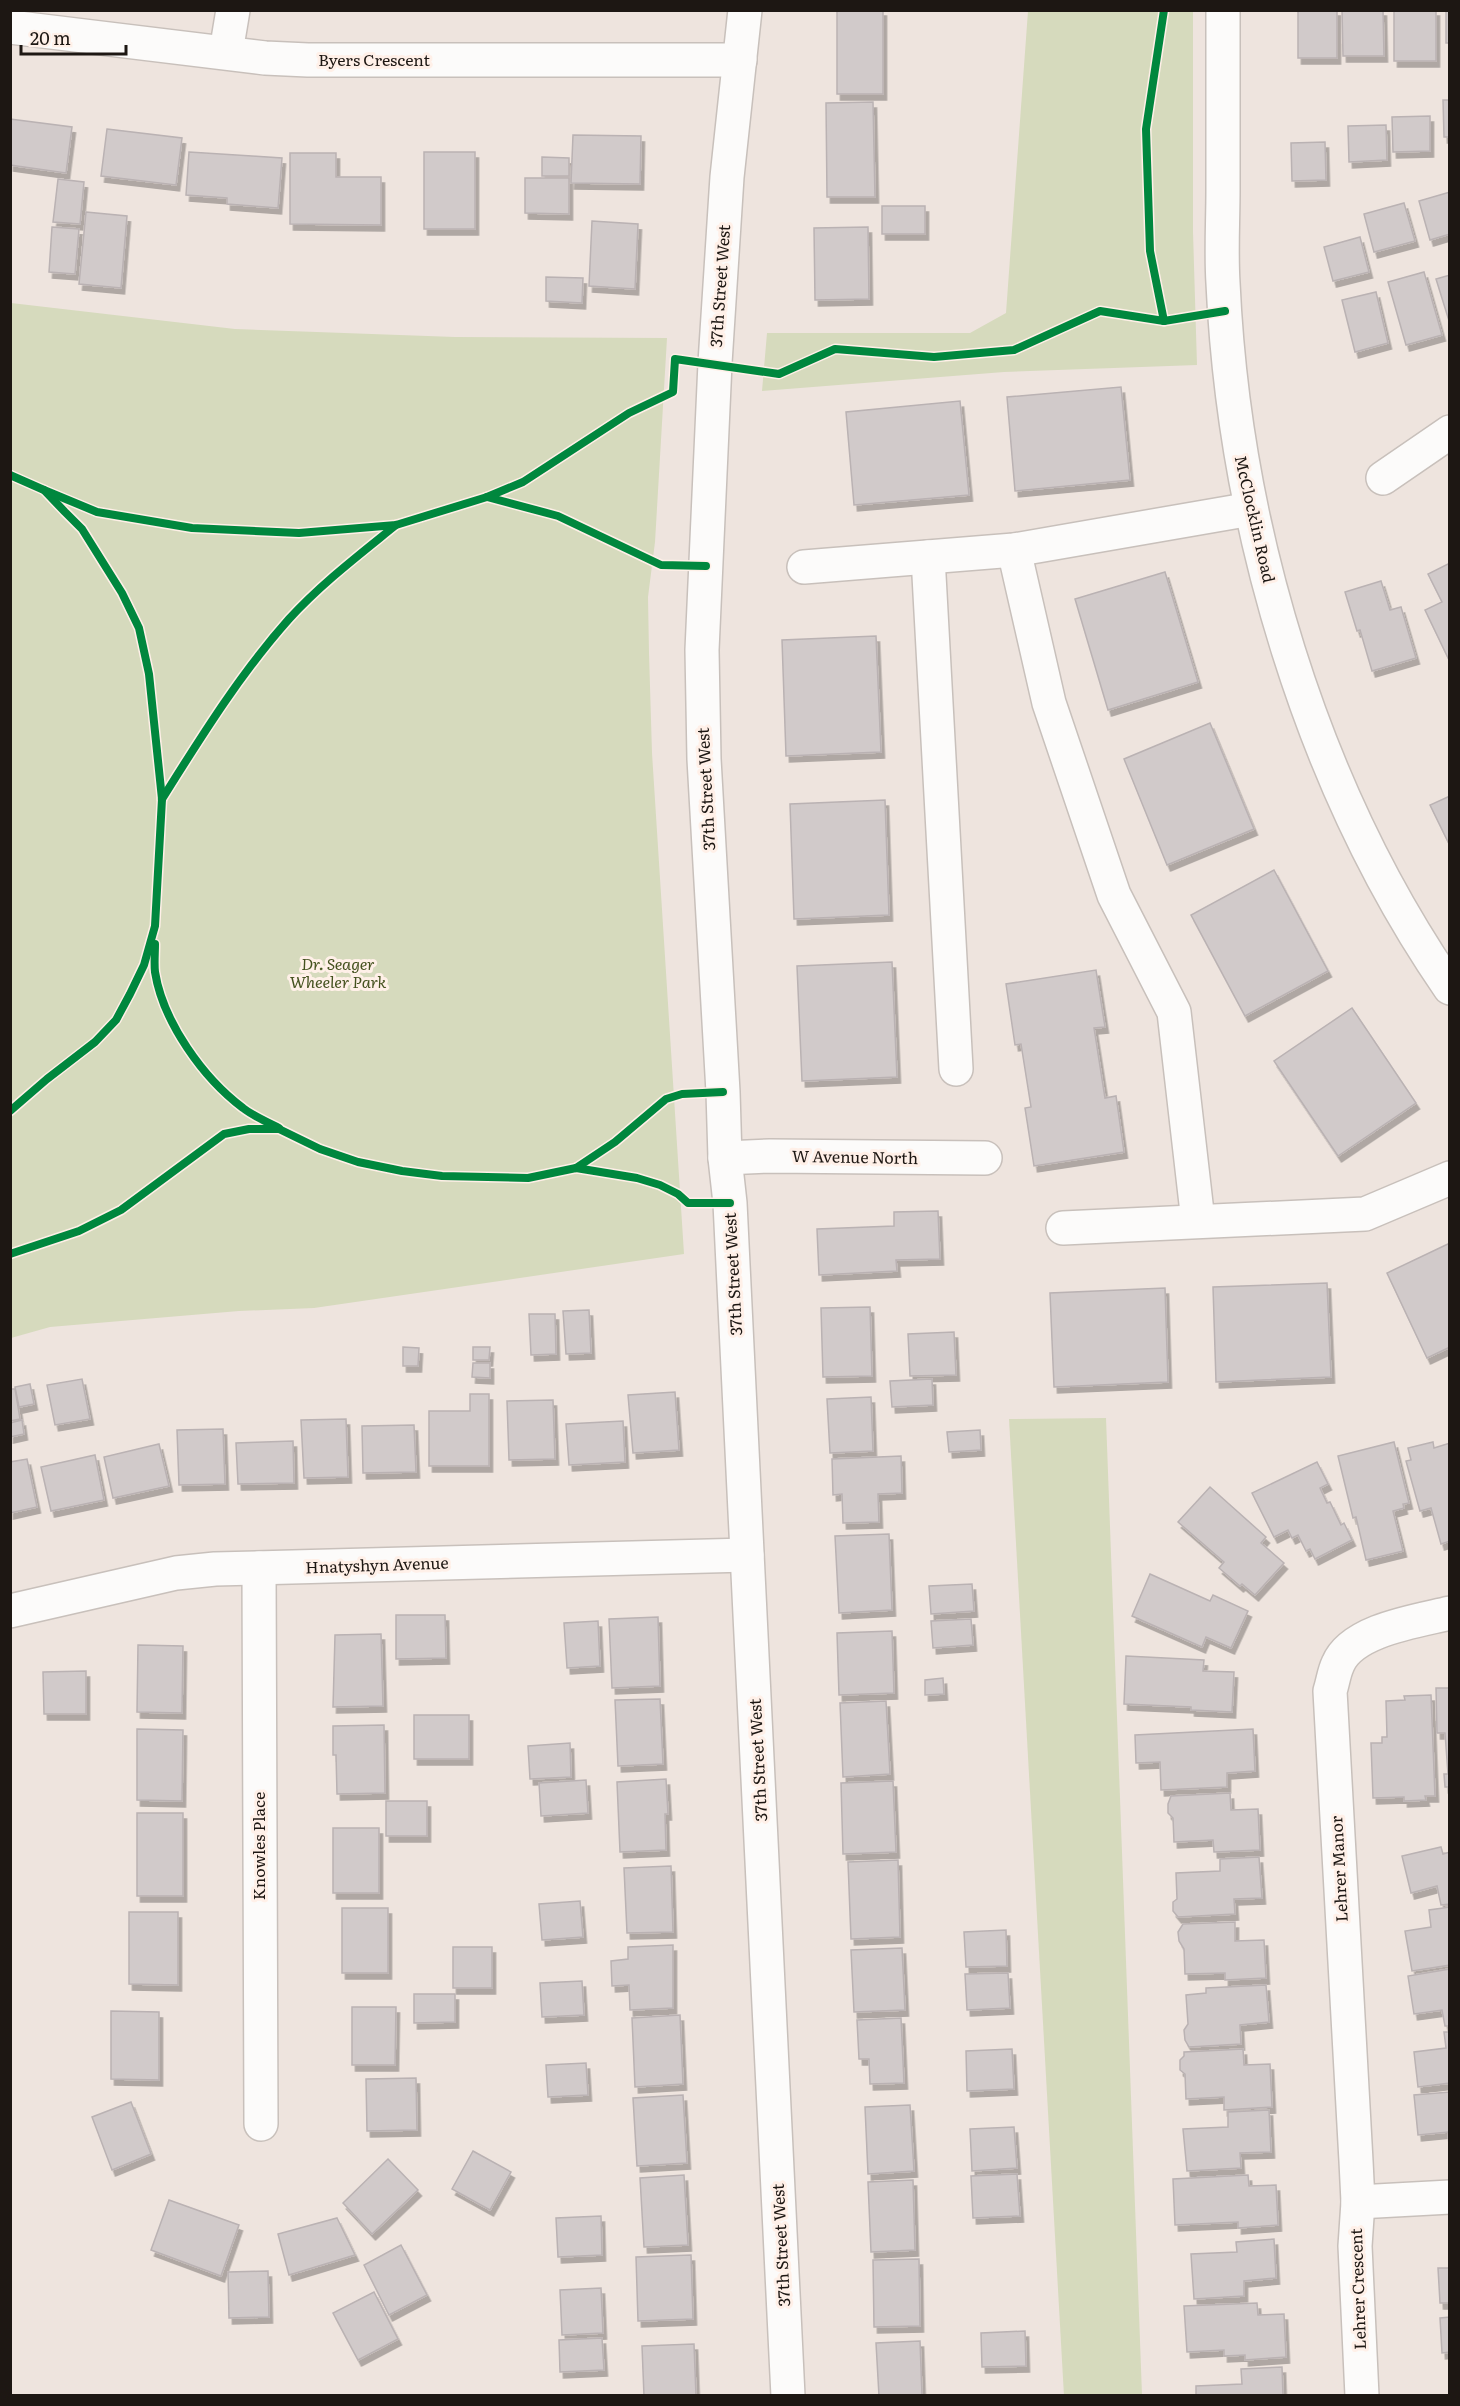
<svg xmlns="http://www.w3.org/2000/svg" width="1460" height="2406" font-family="Literata,serif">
  <defs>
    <filter id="shadow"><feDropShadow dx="3.5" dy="6" stdDeviation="0" flood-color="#0004"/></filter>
  </defs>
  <rect width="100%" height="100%" fill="#eee4de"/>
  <!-- green -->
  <g fill="#d6dabd">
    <path d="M1028,11H1193V232L1197,365L1004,372L762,391L767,333H970L1006,313Z"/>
    <path d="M11,303L235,329L455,337L667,338L655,542L648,597L649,653L652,753L684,1254L314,1308L239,1311L50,1327L11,1338Z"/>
    <path d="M1106,1418L1142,2395L1064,2396L1009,1419Z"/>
  </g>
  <!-- building -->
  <g fill="#d1caca" stroke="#bab2b3" stroke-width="1.5" filter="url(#shadow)">
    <rect x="837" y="10" width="46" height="84"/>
    <rect x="1298" y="10" width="39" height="48"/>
    <path d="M1342,10H1383L1384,56H1343Z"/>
    <rect x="1394" y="10" width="42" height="51"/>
    <rect x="1446" y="10" width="4" height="33"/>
    <path d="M1443,100H1450V137H1444Z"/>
    <path d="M873,102L875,197H827L826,103Z"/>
    <path d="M1430,116V151L1393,152L1392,117Z"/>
    <path d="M10,119L72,127L66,173L10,165Z"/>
    <path d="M1386,125L1387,160L1349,162L1348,126Z"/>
    <path d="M107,129L182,138L176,185L101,176Z"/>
    <path d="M573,135L641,136L640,184L571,183Z"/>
    <path d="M1325,142L1326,180L1292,181L1291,143Z"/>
    <path d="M189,152L282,158L278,208L227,204V198L186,195Z"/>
    <rect x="424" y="152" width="51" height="77"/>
    <path d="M290,153H336V177H381V225L290,224Z"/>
    <path d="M542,157L569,158V176H542Z"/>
    <path d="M525,178H569V214L525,213Z"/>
    <path d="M58,179L84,182L80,224L53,222Z"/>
    <path d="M1450,192V234L1430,240L1419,201Z"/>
    <path d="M1404,203L1415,241L1374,252L1364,214Z"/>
    <rect x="882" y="206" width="43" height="28"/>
    <path d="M86,212L127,216L121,288L79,284Z"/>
    <path d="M592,221L638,224L635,289L589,286Z"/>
    <path d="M52,227L79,229L75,274L49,272Z"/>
    <path d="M868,227L869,299L815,300L814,228Z"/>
    <path d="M1360,237L1369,272L1333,281L1324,247Z"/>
    <path d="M1424,272L1442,335L1406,345L1388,282Z"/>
    <path d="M1450,275V324L1436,279Z"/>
    <path d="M546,277L583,278L582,303L546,301Z"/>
    <path d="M1376,292L1388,343L1355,352L1342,300Z"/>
    <path d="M1121,387L1130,480L1015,491L1007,397Z"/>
    <path d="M960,401L969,495L854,505L846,412Z"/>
    <path d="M1450,563V659L1449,660L1425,610L1442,602L1428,574Z"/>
    <path d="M1165,572L1198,682L1108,710L1075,599Z"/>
    <path d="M1381,581L1390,610L1401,607L1416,658L1372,671L1360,630L1357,631L1345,592Z"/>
    <path d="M876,636L881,752L786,756L782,640Z"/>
    <path d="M1210,723L1254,829L1167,865L1124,759Z"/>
    <path d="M1450,796V846L1430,805Z"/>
    <path d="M885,800L889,915L794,919L790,804Z"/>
    <path d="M1274,870L1328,971L1245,1016L1191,915Z"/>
    <path d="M892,962L897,1077L802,1081L797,966Z"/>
    <path d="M1096,970L1105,1027L1094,1028L1105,1098L1116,1096L1124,1152L1034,1166L1025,1108L1031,1107L1021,1044L1015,1045L1006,984Z"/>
    <path d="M1352,1008L1416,1103L1338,1156L1274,1061Z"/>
    <path d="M938,1211L940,1259L896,1260L897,1271L819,1275L817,1229L894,1226V1212Z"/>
    <path d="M1450,1243V1347L1427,1358L1387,1273Z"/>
    <path d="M1327,1283L1331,1377L1216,1382L1213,1287Z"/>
    <path d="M1165,1288L1168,1382L1054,1387L1050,1293Z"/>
    <path d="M870,1307L872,1376L823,1377L821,1308Z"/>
    <path d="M589,1310L591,1353L566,1354L563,1311Z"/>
    <path d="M529,1314H555L556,1354L531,1355Z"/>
    <path d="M954,1332L956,1375L910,1376L908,1334Z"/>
    <path d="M403,1347L419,1348L418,1366H403Z"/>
    <path d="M473,1347H490L489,1360H473Z"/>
    <path d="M473,1363H490V1378L472,1377Z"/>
    <path d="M82,1379L90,1419L55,1425L47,1385Z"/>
    <path d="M932,1379L933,1405L892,1407L890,1381Z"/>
    <path d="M30,1384L34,1404L19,1407L15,1387Z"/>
    <path d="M10,1389H15L20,1419L10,1421Z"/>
    <path d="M675,1392L679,1450L633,1453L628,1395Z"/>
    <path d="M470,1394H489V1466H429V1411H470Z"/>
    <path d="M871,1397L873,1451L830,1453L827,1399Z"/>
    <path d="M553,1400L555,1459L509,1460L507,1401Z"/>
    <path d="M346,1419L348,1477L304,1478L301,1420Z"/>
    <path d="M22,1420L24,1434L10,1437V1423Z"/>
    <path d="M623,1421L625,1462L569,1465L566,1424Z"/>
    <path d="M414,1425L416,1472L363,1473L362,1426Z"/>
    <path d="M223,1429L225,1484L179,1485L177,1430Z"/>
    <path d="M980,1430L981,1450L949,1452L947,1432Z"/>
    <path d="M293,1441L294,1483L238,1484L236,1443Z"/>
    <path d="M1394,1442L1409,1503L1403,1504L1404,1508L1393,1511L1403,1551L1366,1560L1356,1517L1353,1518L1338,1456Z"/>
    <path d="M1433,1442L1434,1448L1450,1443V1541L1441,1544L1431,1508L1420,1511L1406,1461L1411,1460L1408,1448Z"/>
    <path d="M159,1444L169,1486L113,1498L104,1457Z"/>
    <path d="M95,1455L104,1500L51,1511L41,1467Z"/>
    <path d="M901,1456L902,1493L878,1494L879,1522L843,1523L842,1494L833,1495L832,1459Z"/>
    <path d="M27,1459L37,1507L10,1513V1462Z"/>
    <path d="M1317,1462L1328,1484L1320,1488L1327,1503L1330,1502L1341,1525L1344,1523L1352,1540L1315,1559L1310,1549L1306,1551L1298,1535L1292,1538L1288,1530L1274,1537L1252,1493Z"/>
    <path d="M1210,1487L1266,1537L1261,1543L1284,1563L1255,1595L1242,1584L1240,1586L1219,1568L1224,1562L1178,1522Z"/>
    <path d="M889,1534L892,1610L839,1613L835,1536Z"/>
    <path d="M1150,1574L1210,1601L1213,1595L1248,1611L1231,1648L1206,1637L1202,1647L1132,1616Z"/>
    <path d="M972,1584L974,1611L931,1614L929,1586Z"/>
    <path d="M396,1615H445L446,1658L396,1659Z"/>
    <path d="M658,1617L660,1686L612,1688L609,1619Z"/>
    <path d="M971,1619L973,1645L933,1648L931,1621Z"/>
    <path d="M598,1621L600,1666L567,1668L564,1623Z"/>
    <path d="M892,1631L894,1693L839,1695L837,1633Z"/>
    <path d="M381,1634L383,1706L333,1707L335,1635Z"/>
    <path d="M138,1645L183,1646L182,1713L137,1712Z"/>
    <path d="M1126,1656L1204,1660L1203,1671L1234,1672L1232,1712L1191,1710V1707L1124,1704Z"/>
    <path d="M86,1671V1714H44L43,1672Z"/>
    <path d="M943,1678L944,1694L925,1695V1680Z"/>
    <path d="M1436,1688H1450V1787H1445L1444,1774H1448L1445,1733H1437Z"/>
    <path d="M1431,1695L1435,1796H1425L1426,1800L1404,1801V1797L1373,1798L1371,1743H1382V1737H1387L1386,1701L1405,1700L1404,1696Z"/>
    <path d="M660,1699L663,1764L618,1766L615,1700Z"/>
    <path d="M886,1701L890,1774L843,1777L840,1703Z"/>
    <rect x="414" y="1715" width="55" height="44"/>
    <path d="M384,1725L385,1793L337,1794L336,1755H333V1726Z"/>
    <path d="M137,1729L183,1730L182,1801L137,1800Z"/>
    <path d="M1253,1729L1255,1771L1227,1773V1787L1161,1790L1160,1762L1136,1763L1135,1735Z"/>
    <path d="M570,1743L571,1777L530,1779L528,1746Z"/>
    <path d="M666,1779L668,1814H665L666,1850L620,1852L617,1782Z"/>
    <path d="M586,1780L588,1813L541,1816L539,1783Z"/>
    <path d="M893,1781L896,1852L843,1854L841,1783Z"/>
    <path d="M1230,1793L1231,1810L1258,1809L1260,1850L1214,1852L1213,1840L1174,1842L1173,1818L1168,1813V1804L1171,1796Z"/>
    <rect x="386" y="1801" width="41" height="35"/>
    <rect x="137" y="1813" width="46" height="83"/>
    <rect x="333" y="1828" width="46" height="65"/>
    <path d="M1441,1847L1443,1854L1450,1852V1904L1441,1905L1437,1886L1411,1893L1402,1856Z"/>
    <path d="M1259,1857L1262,1898L1234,1899L1235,1914L1178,1917L1173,1911V1902L1177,1899L1176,1873L1220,1871V1859Z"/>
    <path d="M898,1860L900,1937L851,1939L848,1862Z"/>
    <path d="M671,1866L673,1932L627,1933L624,1868Z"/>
    <path d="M580,1901L583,1937L542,1940L539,1904Z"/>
    <path d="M1450,1907V1965L1412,1971L1405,1931L1431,1927L1429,1910Z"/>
    <rect x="342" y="1908" width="46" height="65"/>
    <path d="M129,1912H178V1985L129,1984Z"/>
    <path d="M1235,1922V1941L1264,1940L1266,1978L1225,1980V1973L1185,1974L1184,1949L1179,1941L1178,1932L1183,1924Z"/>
    <path d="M1006,1930L1007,1966L966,1967L964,1932Z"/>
    <path d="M673,1945V2008L630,2010L629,1985L612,1986L611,1961L628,1959V1947Z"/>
    <rect x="453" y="1947" width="39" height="41"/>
    <path d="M902,1948L905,2010L854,2012L851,1950Z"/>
    <path d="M1450,1969V2026H1445L1442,2010L1414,2014L1408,1976Z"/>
    <path d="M1008,1973L1010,2008L967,2010L965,1974Z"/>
    <path d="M582,1981L584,2015L542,2017L540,1983Z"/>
    <path d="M1266,1985L1269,2022L1240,2025L1241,2044L1189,2047L1185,2040L1184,2030L1188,2024L1186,1995L1206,1993V1988Z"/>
    <path d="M414,1994H455V2022L414,2023Z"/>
    <path d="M352,2007H396L395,2065H352Z"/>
    <path d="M111,2011L159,2012V2080L111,2079Z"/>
    <path d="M680,2015L683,2084L635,2087L632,2018Z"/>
    <path d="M901,2018L904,2083L870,2084L869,2059H859L857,2020Z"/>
    <path d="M1444,2032H1450V2083L1418,2087L1414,2052L1446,2048Z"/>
    <path d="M1012,2049L1014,2089L967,2091L966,2051Z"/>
    <path d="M1243,2049L1244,2065L1270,2064L1272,2107L1224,2110V2097L1186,2099L1185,2074L1180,2070V2060L1184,2056V2052Z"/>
    <path d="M586,2063L588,2095L548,2097L546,2065Z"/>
    <path d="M416,2078L417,2130L367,2131L366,2079Z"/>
    <path d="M1450,2092V2146H1449L1448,2132L1418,2135L1414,2095Z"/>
    <path d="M683,2095L687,2163L637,2166L633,2098Z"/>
    <path d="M131,2102L151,2154L112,2170L92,2117Z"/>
    <path d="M910,2105L914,2171L868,2174L865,2107Z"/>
    <path d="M1269,2110L1271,2152L1240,2153L1241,2168L1187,2171L1183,2129L1228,2127V2112Z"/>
    <path d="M1014,2127L1017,2168L972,2171L970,2129Z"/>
    <path d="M473,2151L511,2172L490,2210L452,2189Z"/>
    <path d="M388,2159L418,2190L372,2234L343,2203Z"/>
    <path d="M1017,2174L1020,2216L973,2218L971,2176Z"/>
    <path d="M684,2175L688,2245L644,2247L640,2178Z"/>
    <path d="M1248,2175L1249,2186L1276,2185L1278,2225L1238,2228V2222L1175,2225L1173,2179Z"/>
    <path d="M913,2180L915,2250L871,2252L868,2182Z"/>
    <path d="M169,2200L239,2225L221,2276L151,2250Z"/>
    <path d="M601,2216L602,2255L558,2257L556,2218Z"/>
    <path d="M337,2218L355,2255L289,2275L278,2234Z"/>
    <path d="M1274,2239L1276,2278L1244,2281V2296L1194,2299L1191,2254L1237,2252L1236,2242Z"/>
    <path d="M401,2245L427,2295L389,2315L364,2265Z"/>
    <path d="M691,2255L693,2319L638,2321L636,2257Z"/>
    <path d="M919,2259L920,2326L874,2327L873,2260Z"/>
    <path d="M1438,2268H1450V2303H1440Z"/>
    <path d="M268,2271L269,2317L229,2318L228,2272Z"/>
    <path d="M601,2288L603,2333L562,2335L560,2290Z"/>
    <path d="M374,2292L398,2339L358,2360L333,2313Z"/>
    <path d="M1257,2303L1258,2315L1284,2314L1286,2357L1245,2360V2355L1224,2356V2350L1187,2352L1184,2306Z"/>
    <path d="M1450,2317V2352L1442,2353L1440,2318Z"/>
    <path d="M1025,2331L1026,2366L982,2367L981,2333Z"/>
    <path d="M602,2338L604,2370L560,2372L559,2340Z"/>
    <path d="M920,2341L922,2396H879L876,2343Z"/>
    <path d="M694,2344L696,2396H644L642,2346Z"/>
    <path d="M1282,2367L1283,2396H1196V2386L1242,2384L1241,2369Z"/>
  </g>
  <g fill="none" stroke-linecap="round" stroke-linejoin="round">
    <defs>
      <g id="minor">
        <path d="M745,10L727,177L715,363L702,650L704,759L723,1092L725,1158L730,1203L788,2396"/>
        <path d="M1223,10C1223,70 1223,130 1223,190C1223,221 1221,252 1223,283C1234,525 1311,787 1450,988"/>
        <path d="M10,27L265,58L308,60H740"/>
        <path d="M226,52L233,10"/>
        <path d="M1383,478L1450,432"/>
        <path d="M1014,550L1049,703L1114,895L1174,1012L1198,1221"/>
        <path d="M928,557L956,1069"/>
        <path d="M804,567L1014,550L1251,509"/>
        <path d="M725,1158L770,1156L985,1158"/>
        <path d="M1063,1228L1365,1214L1450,1178"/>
        <path d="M259,1568L261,2124"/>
        <path d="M10,1611L176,1573L215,1569L747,1555"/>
        <path d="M1358,2202L1450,2197"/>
        <path d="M1362,2396L1355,2246L1358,2202L1356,2161L1330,1691C1333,1682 1334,1672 1338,1664C1352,1630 1417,1621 1450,1613"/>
      </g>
    </defs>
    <!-- minor casing -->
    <use href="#minor" stroke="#c8c0bb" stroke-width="36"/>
    <!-- minor -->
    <use href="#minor" stroke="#fcfbfa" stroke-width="33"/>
    <defs>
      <g id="cycleway">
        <path d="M1164,321L1150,251L1146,129L1164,10"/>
        <path d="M10,475L44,490L65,512L82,529L122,593L139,628L149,674L162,799L155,926L144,965L130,994L116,1020L95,1042L47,1079L10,1111"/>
        <path d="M44,490L97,512L192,528L299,533L396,525L487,497L523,482L629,413L673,392L675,359L779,374L835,349L934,357L1014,350L1100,311L1164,321L1225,311"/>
        <path d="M487,497L558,516L661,565L706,566"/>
        <path d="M162,799C201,737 240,674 289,619C321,584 359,555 396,525"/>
        <path d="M155,944C155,953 154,963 155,972C163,1022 203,1078 243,1108C253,1116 267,1122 279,1128"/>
        <path d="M576,1168L615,1142L666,1099L682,1094L723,1092"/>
        <path d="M10,1254L79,1231L121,1210L224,1134L249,1129H279L320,1149L358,1162L402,1171L442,1176L528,1178L576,1168L637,1178L660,1185L678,1194L688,1203H730"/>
      </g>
    </defs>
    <!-- cycleway casing -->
    <use href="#cycleway" stroke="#fff0e8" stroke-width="11"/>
    <!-- cycleway -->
    <use href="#cycleway" stroke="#00873e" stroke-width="8"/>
  </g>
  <g text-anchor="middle" stroke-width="6" stroke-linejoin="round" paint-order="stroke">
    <!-- street labels -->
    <g font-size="16" fill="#1d1713" stroke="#fff0e8">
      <text x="374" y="66">Byers Crescent</text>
      <text transform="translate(720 286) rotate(-86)" y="6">37th Street West</text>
      <text transform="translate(1255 519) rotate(77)" y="6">McClocklin Road</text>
      <text transform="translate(706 789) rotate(-93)" y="6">37th Street West</text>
      <text transform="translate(855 1157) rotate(1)" y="6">W Avenue North</text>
      <text transform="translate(733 1274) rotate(-93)" y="6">37th Street West</text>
      <text transform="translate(377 1565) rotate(-2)" y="6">Hnatyshyn Avenue</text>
      <text transform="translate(758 1760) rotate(-93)" y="6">37th Street West</text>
      <text transform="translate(259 1846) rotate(-90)" y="6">Knowles Place</text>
      <text transform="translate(1339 1869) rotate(-93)" y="6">Lehrer Manor</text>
      <text transform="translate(781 2245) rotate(-93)" y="6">37th Street West</text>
      <text transform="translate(1358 2289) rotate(-92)" y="6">Lehrer Crescent</text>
    </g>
    <!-- park labels -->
    <g font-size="16" font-style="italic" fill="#44511e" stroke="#fff0e8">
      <text x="338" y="970">Dr. Seager<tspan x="338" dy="18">Wheeler Park</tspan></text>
    </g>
  </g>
  <!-- border -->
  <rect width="1460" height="2406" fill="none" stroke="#1d1713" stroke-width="24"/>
  <!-- scale -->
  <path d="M21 45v9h105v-9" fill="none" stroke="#1d1713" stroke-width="3"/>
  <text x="30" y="45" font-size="18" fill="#1d1713" stroke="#fff0e8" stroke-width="4.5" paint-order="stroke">20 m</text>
</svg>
